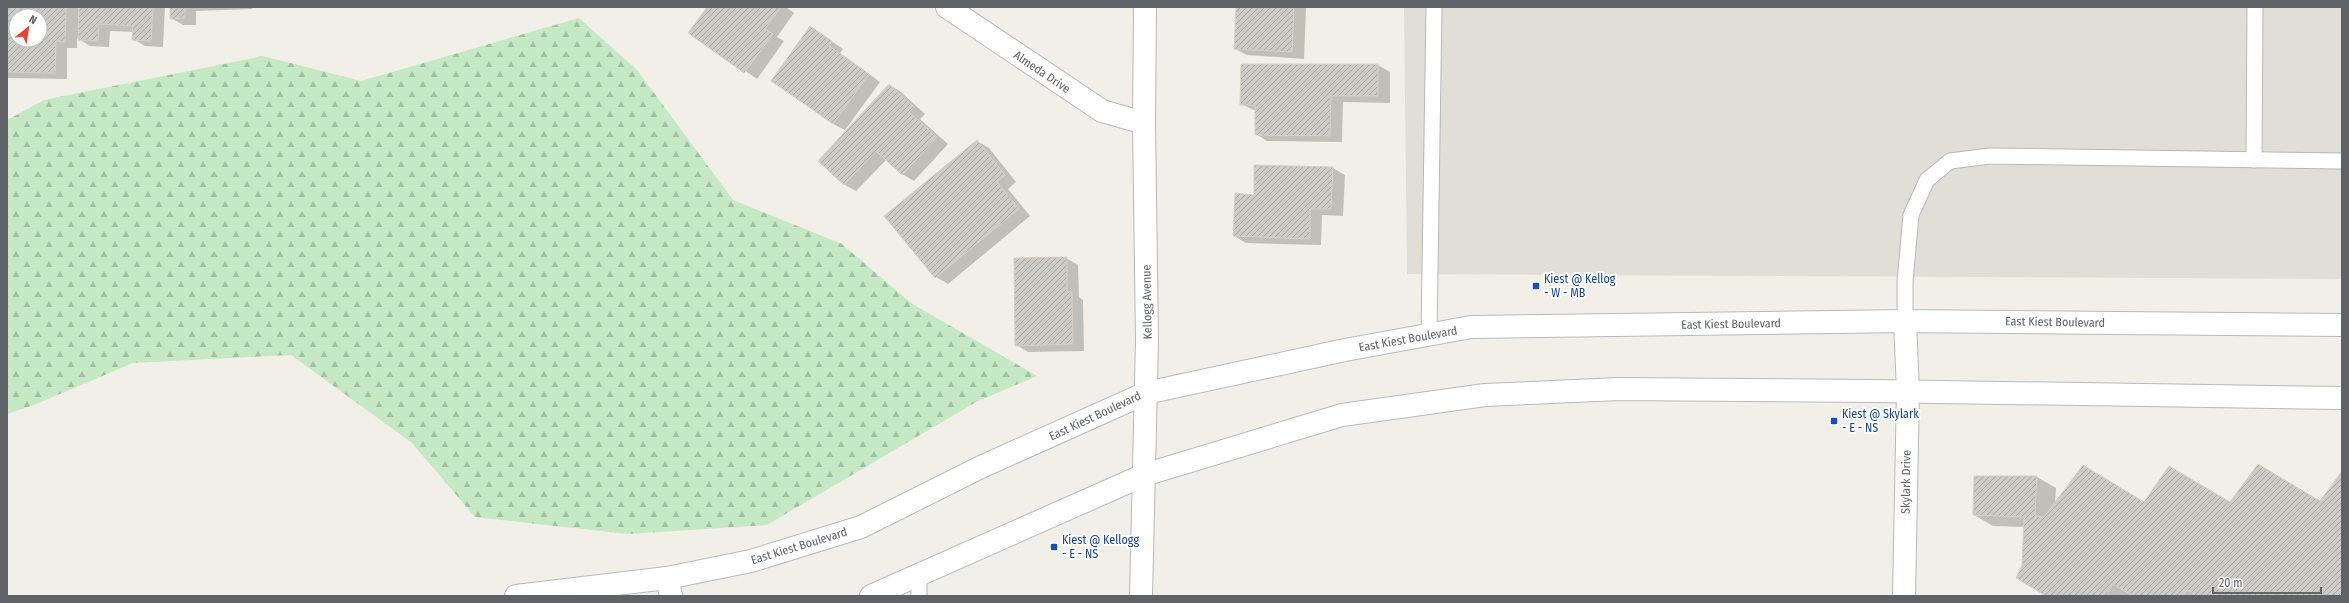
<svg xmlns="http://www.w3.org/2000/svg" width="2349" height="603" font-family="'Fira Sans Condensed',sans-serif">
  <defs>
    <pattern id="forest-firs" width="22" height="20" patternUnits="userSpaceOnUse"><rect width="22" height="20" fill="#c5e8c5"/><path d="M5 1l3.5 6h-7zM16 11l3.5 6h-7z" fill="#a3c0a4"/></pattern>
    <pattern id="building-hatch" width="6" height="6" patternUnits="userSpaceOnUse"><rect width="6" height="6" fill="#cccac5"/><path d="M-1 1l2-2M0 6l6-6M5 7l2-2" fill="none" stroke="#a9a8a4"/></pattern>
  </defs>
  <rect width="100%" height="100%" fill="#f1efe8"/>
  <!-- education -->
  <path fill="#e1ded6" d="M1404,7H2342V279L1407,274Z"/>
  <!-- forest -->
  <path fill="url(#forest-firs)" d="M579,18L637,70L733,200L842,244L911,303L1037,376L976,402L767,525L628,534L475,517L412,443L291,355L133,363L34,405L7,414V120L44,100L263,56L361,81Z"/>
  <!-- shadow -->
  <g fill="#0003" fill-rule="evenodd">
    <path d="M7,7H78V20L80,21V7H165L163,47L145,46L133,39L134,32L110,31L109,47L90,46L77,38V48H67V79L7,78ZM16,16H40V40H16Z"/>
    <path d="M171,7H252V9L196,11V25H183L171,18Z"/>
    <path d="M708,7H786L794,13L777,37L784,41L757,79L690,33Z"/>
    <path d="M1237,7H1306L1304,59L1247,55L1235,49Z"/>
    <path d="M811,27L843,49L840,53L880,82L845,130L833,124Z"/>
    <path d="M1242,65H1378L1390,72V103L1343,102L1342,142L1267,141L1256,134V111L1241,104Z"/>
    <path d="M890,85L901,92L925,114L920,119L948,144L914,181L902,174L886,160L856,191L845,185L819,161Z"/>
    <path d="M977,141L989,148L1016,182L1008,189L1030,216L948,284L936,277L886,216Z"/>
    <path d="M1333,168L1345,175L1343,216L1322,215L1321,245L1246,243L1234,236L1255,196Z"/>
    <path d="M1066,258L1078,265L1079,297L1083,300L1084,351L1028,352L1016,345Z"/>
    <path d="M2342,473V596H2048L2023,566L2024,527L1993,526L1974,515L2037,477L2056,488L2055,504H2231L2321,502Z"/>
  </g>
  <!-- building -->
  <g fill="url(#building-hatch)" stroke="#d6d1c6" fill-rule="evenodd">
    <path d="M7,7H66L65,42L56,41L55,73L7,72ZM16,16H40V40H16Z"/>
    <path d="M79,7H153L151,41L132,40L133,26L99,24L98,41L78,40Z"/>
    <path d="M170,7H185V18L170,19Z"/>
    <path d="M707,7H781L765,29L773,34L744,73L688,33Z"/>
    <path d="M1236,7H1294L1292,52L1234,49Z"/>
    <path d="M810,26L832,41L829,46L869,74L833,124L771,81Z"/>
    <path d="M1241,64H1378V96H1331L1330,136L1255,135V105H1240Z"/>
    <path d="M889,84L914,107L909,112L937,137L902,175L876,151L844,185L818,161Z"/>
    <path d="M977,140L1005,175L997,182L1019,209L935,278L884,216Z"/>
    <path d="M1254,165L1333,167L1331,209H1310V239L1233,236L1235,193L1254,195Z"/>
    <path d="M1067,257V292H1072L1073,344L1015,346L1014,258Z"/>
    <path d="M2258,464L2320,501L2342,471V596H2284L2275,591L2272,596H2196L2187,590L2183,596H2133L2113,584L2106,596H2046L2016,578L2022,565L2024,517L1973,515L1974,476H2037L2035,516L2044,517L2083,465L2144,502L2169,466L2230,502Z"/>
  </g>
  <g fill="none" stroke-linecap="round" stroke-linejoin="round">
    <defs>
      <g id="lane">
        <path d="M2254,160L2255,7"/>
        <path d="M1905,321V282L1911,215L1927,180L1950,161L1990,156L2342,161"/>
        <path d="M1429,335L1434,7"/>
        <path d="M919,596V576"/>
      </g>
      <g id="street">
        <path d="M947,7L1102,111L1144,123"/>
        <path d="M667,578L671,596"/>
        <path d="M1141,596L1147,340L1144,123L1145,7"/>
        <path d="M1904,596L1908,391"/>
      </g>
      <g id="secondary">
        <path d="M1905,321L1908,391"/>
        <path d="M516,596L667,578L751,561L861,527L981,467L1146,393L1345,350L1471,327L1905,321L2342,325"/>
        <path d="M871,596L1144,475L1342,415L1485,395L1619,389L1875,391L2342,398"/>
      </g>
    </defs>
    <!-- lane casing -->
    <use href="#lane" stroke="#b5b8bc" stroke-width="17"/>
    <!-- street casing -->
    <use href="#street" stroke="#b5b8bc" stroke-width="24"/>
    <!-- secondary casing -->
    <use href="#secondary" stroke="#b6babf" stroke-width="24"/>
    <!-- lane -->
    <use href="#lane" stroke="#fff" stroke-width="15"/>
    <!-- street -->
    <use href="#street" stroke="#fff" stroke-width="22"/>
    <!-- secondary -->
    <use href="#secondary" stroke="#fff" stroke-width="22"/>
  </g>
  <!-- markers -->
  <g fill="#1a4fb4" stroke="#fff" stroke-width="1.5">
    <rect x="1532" y="282" width="8" height="8" rx="2"/>
    <rect x="1830" y="417" width="8" height="8" rx="2"/>
    <rect x="1050" y="543" width="8" height="8" rx="2"/>
  </g>
  <g text-anchor="middle" stroke-width="4" stroke-linejoin="round" paint-order="stroke">
    <!-- street labels -->
    <g font-size="12" fill="#5f6368" stroke="#fff">
      <text transform="translate(1042 72) rotate(34)" y="4">Almeda Drive</text>
      <text transform="translate(1147 302) rotate(-91)" y="4">Kellogg Avenue</text>
      <text transform="translate(2055 322) rotate(1)" y="4">East Kiest Boulevard</text>
      <text transform="translate(1731 324) rotate(-1)" y="4">East Kiest Boulevard</text>
      <text transform="translate(1408 339) rotate(-10)" y="4">East Kiest Boulevard</text>
      <text transform="translate(1095 416) rotate(-25)" y="4">East Kiest Boulevard</text>
      <text transform="translate(1906 482) rotate(-89)" y="4">Skylark Drive</text>
      <text transform="translate(799 546) rotate(-17)" y="4">East Kiest Boulevard</text>
    </g>
    <!-- transit labels -->
    <g font-size="12" fill="#164399" stroke="#fff" text-anchor="start">
      <text x="1544" y="283">Kiest @ Kellog<tspan x="1544" dy="14">- W - MB</tspan></text>
      <text x="1842" y="418">Kiest @ Skylark<tspan x="1842" dy="14">- E - NS</tspan></text>
      <text x="1062" y="544">Kiest @ Kellogg<tspan x="1062" dy="14">- E - NS</tspan></text>
    </g>
  </g>
  <!-- border -->
  <rect width="2349" height="603" fill="none" stroke="#5f6368" stroke-width="16"/>
  <!-- north arrow -->
  <g transform="translate(28 28) rotate(30)"><circle r="19" fill="#ffffff" stroke="#bfc1c3"/>
  <path d="M0-3L7 15L0 10L-7 15Z" fill="#ea4335"/>
  <text y="-6" font-size="11" font-weight="bold" text-anchor="middle" fill="#5f6368">N</text>
  </g>
  <!-- scale -->
  <path d="M2213 587v6h108v-6" fill="none" stroke="#5f6368" stroke-width="2"/>
  <text x="2219" y="587" font-size="12" fill="#5f6368" stroke="#ffffff" stroke-width="3" paint-order="stroke">20 m</text>
</svg>
